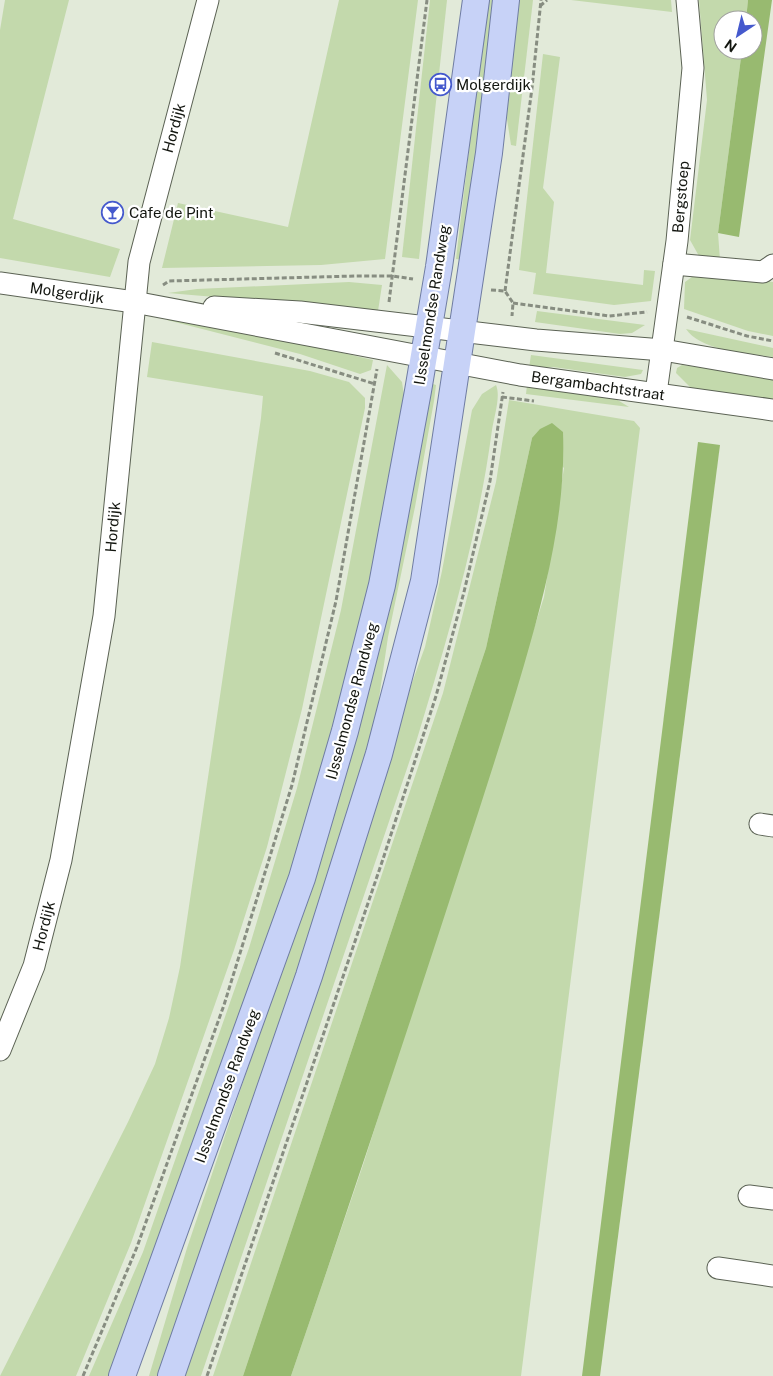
<svg xmlns="http://www.w3.org/2000/svg" width="773" height="1376" font-family="'Public Sans',sans-serif">
  <rect width="100%" height="100%" fill="#e2ead9"/>
  <!-- green -->
  <g fill="#c3d9ac">
    <path d="M5,0H69L13,219L120,249L110,277L0,258V30Z"/>
    <path d="M339,0H418L385,259L321,265L162,268L178,203L288,227Z"/>
    <path d="M430,0H447L419,259L402,257Z"/>
    <path d="M487,0H494L464,260L456,259Z"/>
    <path d="M515,0H533L516,146L511,145L504,100Z"/>
    <path d="M571,0H671L672,12Z"/>
    <path d="M699,0H748L746,20H723V50H742L718,233L720,260L699,256L690,240L707,100Z"/>
    <path d="M543,54L560,57L543,188L554,202L546,273L643,285L644,270L655,271L651,301L614,305L533,294L536,273L519,270Z"/>
    <path d="M699,272L773,282V336L748,331L684,309L685,282Z"/>
    <path d="M349,282L382,285L378,311L168,293L197,289Z"/>
    <path d="M537,311L645,325L632,333L620,334L535,322Z"/>
    <path d="M167,315L205,321L373,360L371,370L360,374L300,354L167,320Z"/>
    <path d="M686,329L773,348V357C747,353 701,351 686,329Z"/>
    <path d="M152,342L310,371L349,382L365,398V408L302,709L267,847L234,950L131,1243L76,1376H0L128,1122L155,1064L169,1018L180,967L261,418L263,396L147,377Z"/>
    <path d="M531,355L643,370L641,374L625,377L553,367L529,368Z"/>
    <path d="M387,365L402,382L405,402C384,508 366,614 338,717C279,931 196,1137 120,1345L108,1376H89L143,1252L249,948L297,788L341,610Z"/>
    <path d="M682,365L773,377V399L698,391L690,387L676,373L677,368Z"/>
    <path d="M433,384L436,385L434,401L415,507L388,637L378,705L370,743L330,878L161,1376H149L187,1248L315,869Z"/>
    <path d="M496,385C501,396 494,417 492,430C478,535 448,637 417,739L201,1376H184L401,713L425,647L442,571L472,410L482,394Z"/>
    <path d="M527,385L611,396L629,407L526,394Z"/>
    <path d="M509,400L634,421L640,428L521,1376H291L363,1165L544,597L564,468L532,438L486,648L243,1376H213L443,693L496,482Z"/>
  </g>
  <!-- water -->
  <g fill="#98ba70">
    <path d="M748,0H772L739,237L718,233L742,50H753V20H746Z"/>
    <path d="M552,423L563,432C566,511 546,590 524,665C505,730 484,795 463,859C407,1032 350,1204 291,1376H243L486,648L532,438L540,429Z"/>
    <path d="M698,442L720,445L600,1376H582Z"/>
  </g>
  <g fill="none" stroke-linecap="round" stroke-linejoin="round">
    <defs>
      <g id="minor">
        <path d="M674,264L763,272L773,265"/>
        <path d="M0,283L134,302L520,375L773,410"/>
        <path d="M214,307L300,312L536,340L663,350L773,369"/>
        <path d="M656,393L677,241L693,68L687,0"/>
        <path d="M760,824L773,826"/>
        <path d="M0,1050L34,966L61,860L104,616L139,262L208,0"/>
        <path d="M749,1196L773,1199"/>
        <path d="M718,1268L773,1276"/>
      </g>
      <g id="major">
        <path d="M122,1376L302,878L345,731L382,585L418,391L439,267L476,0"/>
        <path d="M171,1376L309,976L379,754L424,581L489,153L506,0"/>
      </g>
    </defs>
    <!-- minor casing -->
    <use href="#minor" stroke="#5b6254" stroke-width="23"/>
    <!-- major casing -->
    <use href="#major" stroke="#6f7ca2" stroke-width="28"/>
    <!-- path -->
    <g stroke="#878d81" stroke-width="3" stroke-dasharray="5 2.5" stroke-linecap="butt">
      <path d="M540,6L547,0"/>
      <path d="M163,285L169,281L355,276H393L413,279"/>
      <path d="M491,290L505,291L513,303L512,316"/>
      <path d="M505,291L532,88L541,0"/>
      <path d="M389,302L427,0"/>
      <path d="M513,303L609,316L647,312"/>
      <path d="M687,317L747,336L773,341"/>
      <path d="M275,353L375,384"/>
      <path d="M502,397L534,401"/>
      <path d="M83,1376L137,1247L224,1005L292,785L336,601L377,369"/>
      <path d="M207,1376L383,859L436,696L464,592L490,481L503,392"/>
    </g>
    <!-- minor -->
    <use href="#minor" stroke="#fff" stroke-width="21"/>
    <!-- major -->
    <use href="#major" stroke="#c7d2f7" stroke-width="26"/>
  </g>
  <!-- icons -->
  <defs>
    <symbol id="bus-ring" viewBox="-11 -11 22 22"><circle r="9.5" fill="#fff" stroke="#4559cd" stroke-width="1.5"/><path d="M-5-6H5V4H4V6H2V4H-2V6H-4V4H-5ZM-3.5-4V0h7V-4ZM-3.5 1.2v1.5H-2V1.2ZM2 1.2v1.5H3.5V1.2Z" fill="#4559cd"/></symbol>
    <symbol id="bar-ring" viewBox="-11 -11 22 22"><circle r="9.5" fill="#fff" stroke="#4559cd" stroke-width="1.5"/><path d="M-6-5H6L.8 .8V4.5H3.5V6h-7V4.5H-.8V.8Z" fill="#4559cd"/></symbol>
  </defs>
  <g fill-rule="evenodd">
    <use href="#bus-ring" x="428" y="72" width="25" height="25"/>
    <use href="#bar-ring" x="100" y="200" width="25" height="25"/>
  </g>
  <g text-anchor="middle" stroke-width="4.5" stroke-linejoin="round" paint-order="stroke">
    <!-- poi labels -->
    <g font-size="15" fill="#12150f" stroke="#fff" text-anchor="start">
      <text x="456" y="90">Molgerdijk</text>
      <text x="129" y="218">Cafe de Pint</text>
    </g>
    <!-- street labels -->
    <g font-size="15" fill="#12150f" stroke="#fff">
      <text transform="translate(174 128) rotate(-75)" y="5">Hordijk</text>
      <text transform="translate(681 197) rotate(-85)" y="5">Bergstoep</text>
      <text transform="translate(67 293) rotate(8)" y="5">Molgerdijk</text>
      <text transform="translate(432 305) rotate(-81)" y="5">IJsselmondse Randweg</text>
      <text transform="translate(598 386) rotate(8)" y="5">Bergambachtstraat</text>
      <text transform="translate(113 527) rotate(-85)" y="5">Hordijk</text>
      <text transform="translate(352 701) rotate(-75)" y="5">IJsselmondse Randweg</text>
      <text transform="translate(44 926) rotate(-76)" y="5">Hordijk</text>
      <text transform="translate(227 1086) rotate(-70)" y="5">IJsselmondse Randweg</text>
    </g>
  </g>
  <!-- north arrow -->
  <g transform="translate(738 35) rotate(215)"><circle r="24" fill="#ffffff" stroke="#a0a19f"/>
  <path d="M0-4L9 19L0 12L-9 19Z" fill="#4559cd"/>
  <text y="-8" font-size="14" font-weight="bold" text-anchor="middle" fill="#12150f">N</text>
  </g>
</svg>
